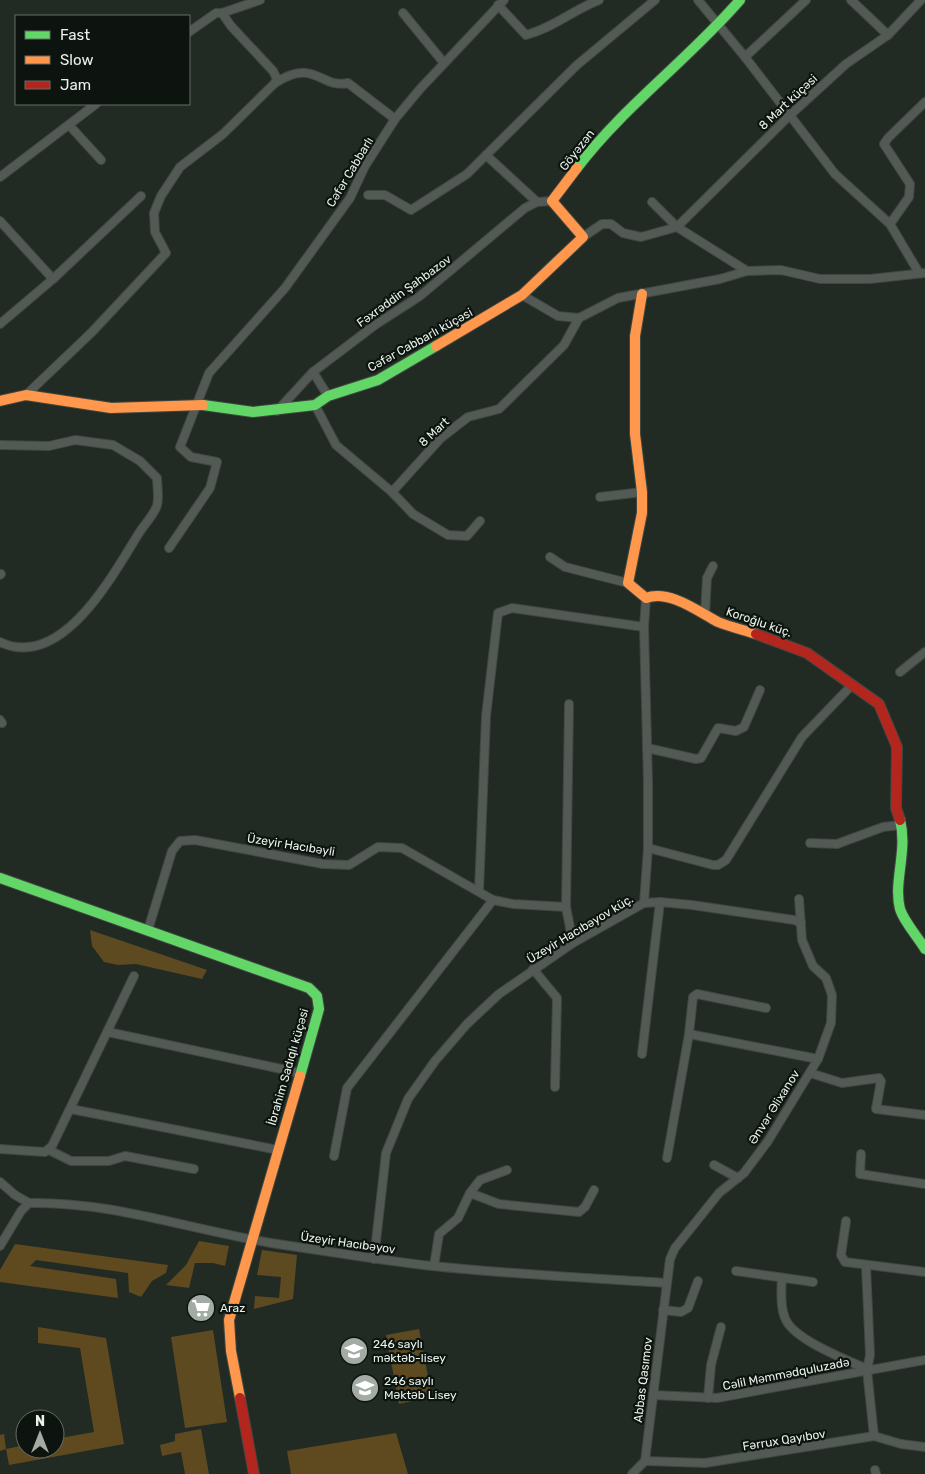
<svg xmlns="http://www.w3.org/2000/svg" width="925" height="1474" font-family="Rubik,sans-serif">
  <rect width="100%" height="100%" fill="#222a24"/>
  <!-- green -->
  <g fill="#5d4a21">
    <path d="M90,930L207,970L202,979L136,964L118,965L104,962L92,946Z"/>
    <path d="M262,1250L297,1255L293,1299L254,1309L255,1296L279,1298L281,1277L257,1275Z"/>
    <path d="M419,1329L432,1397L399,1404L386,1335Z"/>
    <path d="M213,1330L227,1422L185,1428L171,1337Z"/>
  </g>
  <!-- forest -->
  <g fill="#5e4a1e">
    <path d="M199,1241L229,1246L225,1266L213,1263H195L189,1288L166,1285L186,1265Z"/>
    <path d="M15,1244L168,1265L166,1273L152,1281L141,1297L129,1292L128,1273L36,1260L30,1266L116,1279L118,1298L0,1282V1270Z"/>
    <path d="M38,1327L106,1338L124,1444L9,1465L6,1449L0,1451V1435L4,1434L6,1449L25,1445V1449H55V1439L94,1432L80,1348L38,1343Z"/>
    <path d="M201,1429L209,1474H185L181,1452L162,1456L160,1445L175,1441V1434Z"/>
    <path d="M396,1433L408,1474H291L287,1451Z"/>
  </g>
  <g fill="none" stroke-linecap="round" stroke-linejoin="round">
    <defs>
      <g id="street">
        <path d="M698,0L745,57L835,174L890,224L919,273"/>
        <path d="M851,0L888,35"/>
        <path d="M498,5L526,35C553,28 573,10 599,0"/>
        <path d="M403,13L444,63"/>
        <path d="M189,32L216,13H222L260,0"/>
        <path d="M745,57L806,0"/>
        <path d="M275,83C315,57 320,89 348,83L395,119"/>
        <path d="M69,125L101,160"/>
        <path d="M486,155L537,202"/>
        <path d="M0,177L96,104"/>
        <path d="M368,195H385L411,210L467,174L577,65L655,0"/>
        <path d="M652,202L677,227L747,271"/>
        <path d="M0,221L53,279"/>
        <path d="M890,224L909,197L910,184L884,144L888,138L925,102"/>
        <path d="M583,237L602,224H611L623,233L641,237L677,227L789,116L846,64L888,35L921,0"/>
        <path d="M522,295L558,316L579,318L618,298L720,279L747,271L781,270L820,279H870L925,273"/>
        <path d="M0,324L53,279L141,196"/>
        <path d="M313,372L328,396"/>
        <path d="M26,395L92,332L166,253L155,232L154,213L161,196L180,167L223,134L275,83L277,79L273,71L231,26L222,13"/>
        <path d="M315,405L336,445L392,492L441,438L468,417L499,409L564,345L579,318"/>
        <path d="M277,411L313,372L375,325L420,296L525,208L537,202L552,201"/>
        <path d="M0,445L49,446L75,440L113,445L140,461L157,478C157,486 160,501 156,508C152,517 144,525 139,533C112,576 62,671 0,642"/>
        <path d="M392,492L413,514L448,535L467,536L480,521"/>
        <path d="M600,497L642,492"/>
        <path d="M169,548L210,488L217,462L191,457L180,447L209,373L285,288L350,198L365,166L395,119L420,89L504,0"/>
        <path d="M550,557L565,567L628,583"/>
        <path d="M0,575L1,574"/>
        <path d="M705,614L707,578L713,566"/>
        <path d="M900,672L925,652"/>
        <path d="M569,704L566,907L573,943"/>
        <path d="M0,720L2,723"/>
        <path d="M647,748L696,759L701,758L718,728L736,731L744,727L760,690"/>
        <path d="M810,843L837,844L883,827L901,825"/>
        <path d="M648,848L713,865H718L726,860L802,737L851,686"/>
        <path d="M479,891L486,716L498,613L512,608L644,627"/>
        <path d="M644,903L648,848V782L644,627L646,598"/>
        <path d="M148,930L172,851L180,841L195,840L323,864L349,865L378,847L402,848L493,900L513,904L566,907"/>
        <path d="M533,969L557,998L555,1087"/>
        <path d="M108,1032L300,1073"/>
        <path d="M689,1034L818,1059"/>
        <path d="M642,1054L660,902"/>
        <path d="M810,1073L842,1083L879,1078L881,1081L876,1109L925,1115"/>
        <path d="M71,1109L278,1150"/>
        <path d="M0,1149L45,1152L52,1146L134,976"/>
        <path d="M49,1150L71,1161H109L125,1156L194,1169"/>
        <path d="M861,1154L860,1174L925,1184"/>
        <path d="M334,1156L347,1088L493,900"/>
        <path d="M667,1158L689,1034L693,997L697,994L766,1008"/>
        <path d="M714,1165L738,1178"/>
        <path d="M0,1182L15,1195L29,1203"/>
        <path d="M470,1193L499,1204L579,1212L585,1207L594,1190"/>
        <path d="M29,1203C111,1201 191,1230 271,1243C325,1251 378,1260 432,1266C510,1274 588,1278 666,1283"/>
        <path d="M846,1221L841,1255L845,1262L925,1272"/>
        <path d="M0,1246L21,1211L29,1203"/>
        <path d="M374,1259L386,1153L408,1099L435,1061L467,1024L499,994L573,943L644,903L660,902L692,905L794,920L801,923"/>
        <path d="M434,1266L439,1234L458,1218L470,1193L480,1180L507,1170"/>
        <path d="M866,1266L870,1355L867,1370L874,1436"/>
        <path d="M736,1271L813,1282"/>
        <path d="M782,1279C781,1291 780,1306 785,1318C792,1339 847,1360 867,1369"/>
        <path d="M663,1310L681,1312L688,1308L698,1281"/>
        <path d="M653,1395L717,1398L925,1360"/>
        <path d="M708,1398L711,1365L721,1327"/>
        <path d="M645,1461L705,1463L874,1436L901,1444L925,1447"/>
        <path d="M875,1470L876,1474"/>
        <path d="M632,1474L645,1461L670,1259L675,1248L719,1193L744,1173L768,1141L818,1059L831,1023L832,995L826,978L813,966L802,940L799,899"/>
      </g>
      <g id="fast">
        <path d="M577,168C624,106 689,59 740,0"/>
        <path d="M203,405L253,412L315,405L328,396L378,380L436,346"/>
        <path d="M900,820C908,851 893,882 900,909C904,922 918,937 925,949"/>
        <path d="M0,878L309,988L317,996L319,1009L300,1076"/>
      </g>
      <g id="slow">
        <path d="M642,294L635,336V434L642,492V513L628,583L646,598C669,589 699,612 718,622C730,627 744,630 756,634"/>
        <path d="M436,346L522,295L583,237L552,201L577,168"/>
        <path d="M0,401L26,395L111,408L203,405"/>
        <path d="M240,1398L231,1351L229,1320L300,1076"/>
      </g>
      <g id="jam">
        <path d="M756,634L807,653L879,704L897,747L896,808L900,820"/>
        <path d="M240,1398L254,1474"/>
      </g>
    </defs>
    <!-- street casing -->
    <use href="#street" stroke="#404741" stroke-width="10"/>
    <!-- fast casing -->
    <use href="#fast" stroke="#404741" stroke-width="12"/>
    <!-- slow casing -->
    <use href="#slow" stroke="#404741" stroke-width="12"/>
    <!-- jam casing -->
    <use href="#jam" stroke="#404741" stroke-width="12"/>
    <!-- street -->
    <use href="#street" stroke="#535954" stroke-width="8"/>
    <!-- fast -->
    <use href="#fast" stroke="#63d668" stroke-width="10"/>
    <!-- slow -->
    <use href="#slow" stroke="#ff974d" stroke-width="10"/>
    <!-- jam -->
    <use href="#jam" stroke="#b3261e" stroke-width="10"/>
  </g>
  <!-- icons -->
  <defs>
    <symbol id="supermarket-disc" viewBox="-11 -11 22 22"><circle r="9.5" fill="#a3aca4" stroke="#0d140f"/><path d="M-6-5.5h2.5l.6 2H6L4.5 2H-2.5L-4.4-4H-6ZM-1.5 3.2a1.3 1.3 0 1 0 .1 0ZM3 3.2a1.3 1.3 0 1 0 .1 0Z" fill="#fff"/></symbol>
    <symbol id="school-disc" viewBox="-11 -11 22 22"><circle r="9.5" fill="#a3aca4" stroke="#0d140f"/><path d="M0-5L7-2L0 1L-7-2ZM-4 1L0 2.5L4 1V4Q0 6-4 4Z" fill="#fff"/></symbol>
  </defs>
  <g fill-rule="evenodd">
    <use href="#supermarket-disc" x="185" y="1292" width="32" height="32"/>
    <use href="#school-disc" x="338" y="1335" width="32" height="32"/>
    <use href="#school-disc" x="349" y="1372" width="32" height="32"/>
  </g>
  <g text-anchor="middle" stroke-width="4.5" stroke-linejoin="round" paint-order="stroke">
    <!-- street labels -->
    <g font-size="12" fill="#e8f2e9" stroke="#0d140f">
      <text transform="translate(788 102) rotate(-43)" y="4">8 Mart küçəsi</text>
      <text transform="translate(577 150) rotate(-52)" y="4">Göyəzən</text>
      <text transform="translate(350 172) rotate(-59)" y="4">Cəfər Cabbarlı</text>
      <text transform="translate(404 291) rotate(-36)" y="4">Fəxrəddin Şahbazov</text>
      <text transform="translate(420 340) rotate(-29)" y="4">Cəfər Cabbarlı küçəsi</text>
      <text transform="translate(434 432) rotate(-43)" y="4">8 Mart</text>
      <text transform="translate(759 622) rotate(19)" y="4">Koroğlu küç.</text>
      <text transform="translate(291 845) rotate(9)" y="4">Üzeyir Hacıbəyli</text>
      <text transform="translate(580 929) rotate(-31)" y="4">Üzeyir Hacıbəyov küç.</text>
      <text transform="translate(288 1067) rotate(-74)" y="4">İbrahim Sadıqlı küçəsi</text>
      <text transform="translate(774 1107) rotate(-58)" y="4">Ənvər Əlixanov</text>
      <text transform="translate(348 1243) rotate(8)" y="4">Üzeyir Hacıbəyov</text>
      <text transform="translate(786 1374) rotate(-11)" y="4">Cəlil Məmmədquluzadə</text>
      <text transform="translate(643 1380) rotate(-83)" y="4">Abbas Qasımov</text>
      <text transform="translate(784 1440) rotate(-9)" y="4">Fərrux Qayıbov</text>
    </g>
    <!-- poi labels -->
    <g font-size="12" fill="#e8f2e9" stroke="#0d140f" text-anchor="start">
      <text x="220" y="1312">Araz</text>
      <text x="373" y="1348">246 saylı<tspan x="373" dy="14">məktəb-lisey</tspan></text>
      <text x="384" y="1385">246 saylı<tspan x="384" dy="14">Məktəb Lisey</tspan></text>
    </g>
  </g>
  <!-- legend -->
  <rect x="15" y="15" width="175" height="90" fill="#0d140f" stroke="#656d66"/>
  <rect x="25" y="31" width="25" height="8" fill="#63d668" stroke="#656d66"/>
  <text x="60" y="40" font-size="15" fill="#e8f2e9">Fast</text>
  <rect x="25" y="56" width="25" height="8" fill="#ff974d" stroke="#656d66"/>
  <text x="60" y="65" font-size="15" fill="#e8f2e9">Slow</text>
  <rect x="25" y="81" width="25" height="8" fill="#b3261e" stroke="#656d66"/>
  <text x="60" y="90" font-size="15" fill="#e8f2e9">Jam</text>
  <!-- north arrow -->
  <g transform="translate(40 1434)"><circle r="24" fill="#0d140f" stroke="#656d66"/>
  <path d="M0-4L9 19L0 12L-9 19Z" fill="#a3aca4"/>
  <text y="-8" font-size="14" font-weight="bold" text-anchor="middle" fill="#e8f2e9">N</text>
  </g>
</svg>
